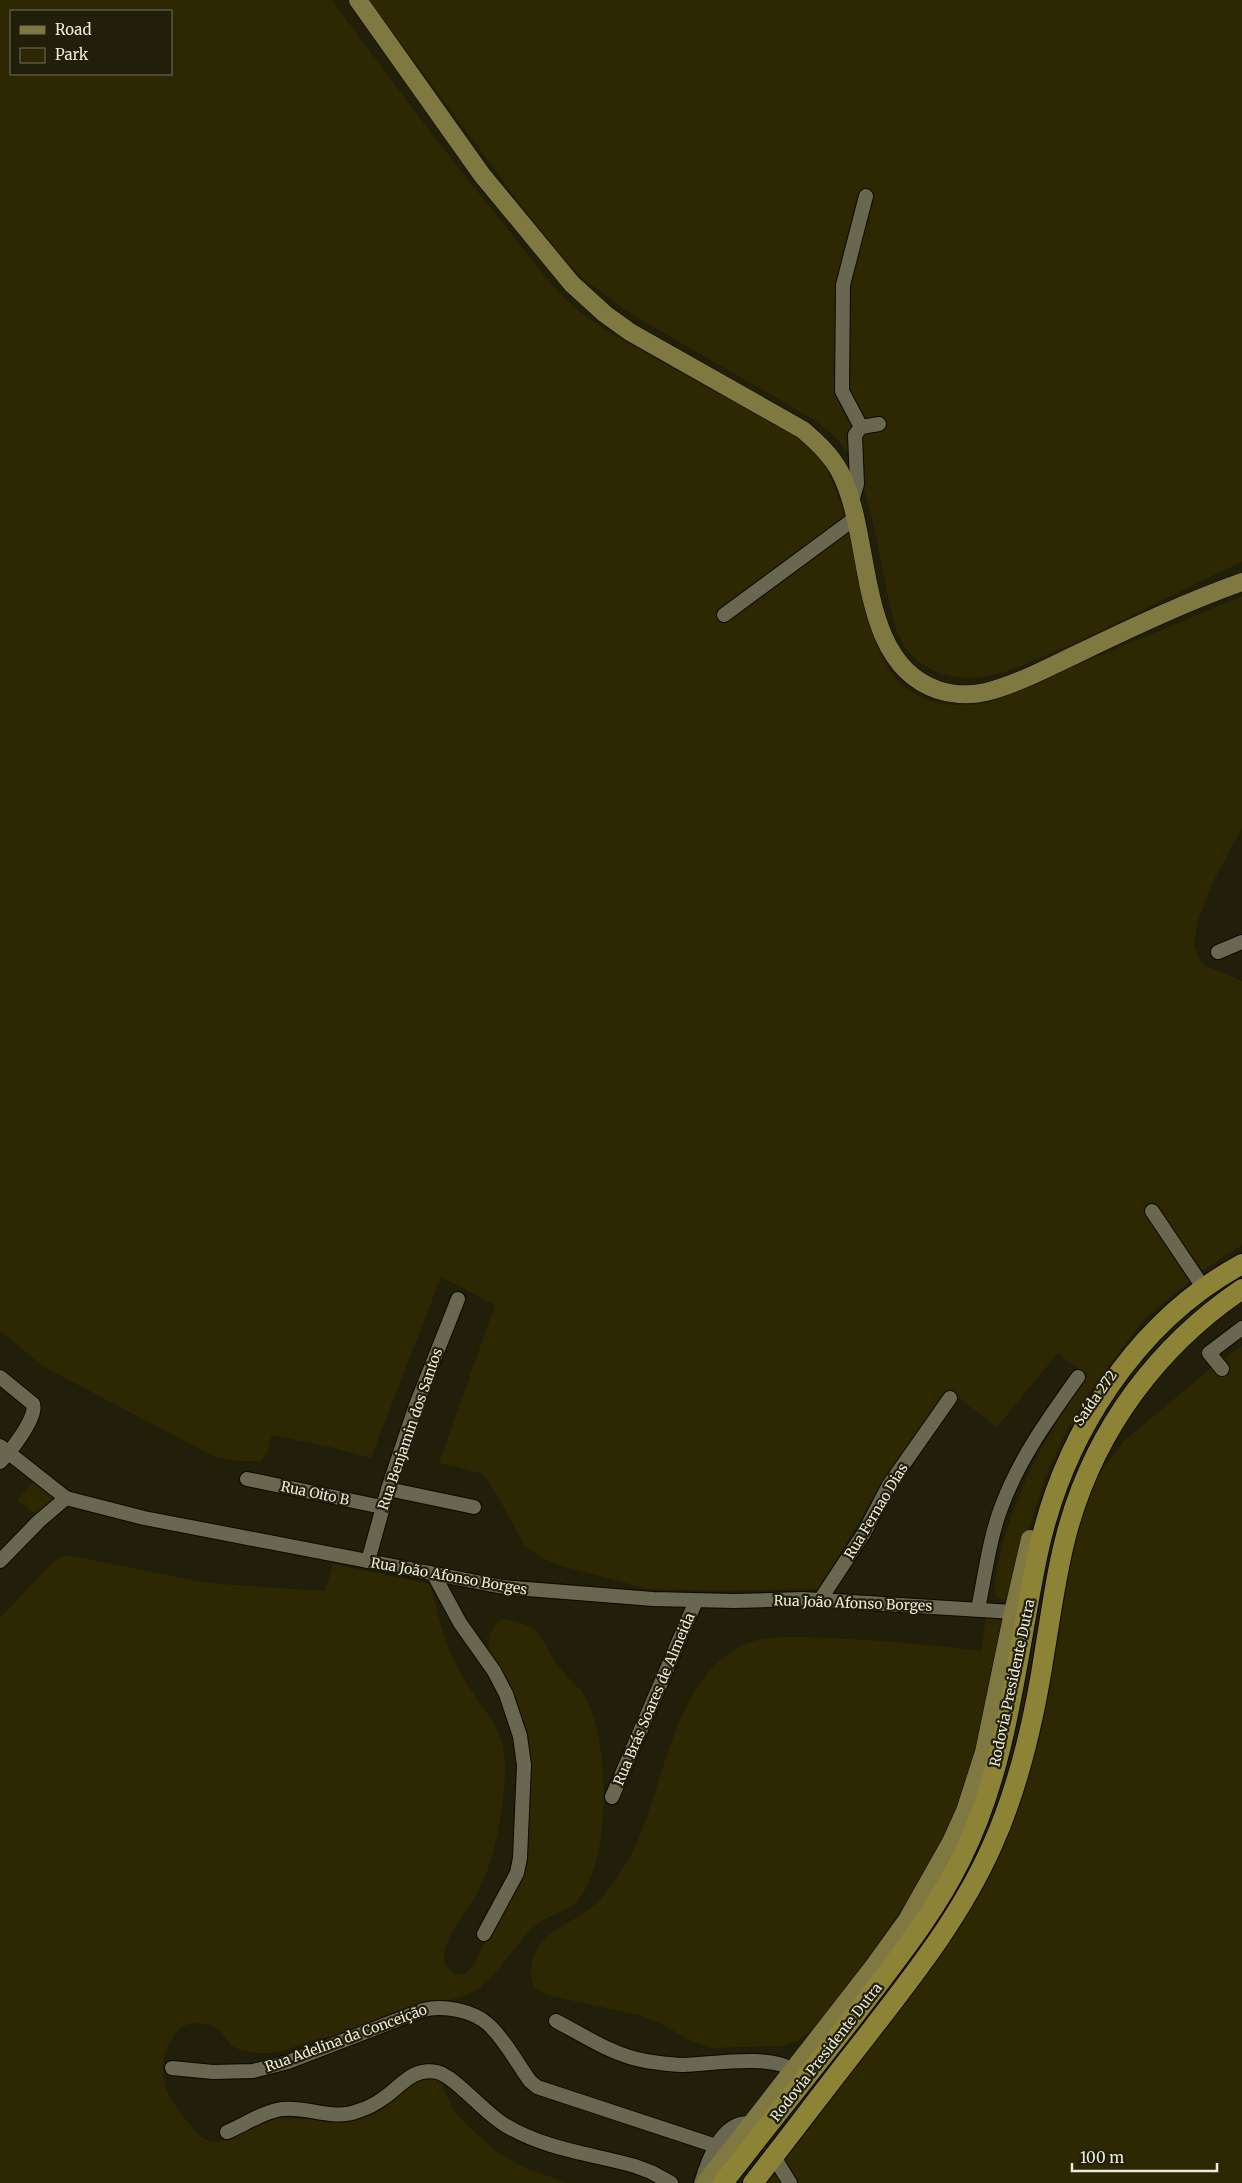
<svg xmlns="http://www.w3.org/2000/svg" width="1242" height="2183" font-family="Merriweather,serif">
  <rect width="100%" height="100%" fill="#211e0a"/>
  <!-- green -->
  <g fill="#2d2802" fill-rule="evenodd">
    <path d="M0,0H332C388,75 443,151 503,223C525,250 546,281 572,305C593,324 619,338 644,352C677,371 710,389 742,406C768,420 796,430 815,453C881,532 831,728 987,703L1242,596V828L1213,882L1197,924L1194,945L1200,961L1204,965L1242,981V1245L1201,1272L1144,1319L1089,1393L1066,1432L1044,1480L1009,1598L1002,1600L997,1597C992,1587 996,1574 998,1564C1012,1495 1047,1433 1086,1376L1058,1353L997,1427L948,1390L871,1502L819,1589L717,1591L648,1589L562,1566L542,1558L524,1545L495,1491L481,1473L439,1463L495,1305L441,1277L371,1458L330,1447L272,1435L267,1453L261,1461H236L215,1457L44,1367L0,1331ZM11,11H171V74H11Z"/>
    <path d="M369,0H1242V562C1177,591 1114,627 1049,654C1027,663 1004,675 980,677C946,681 913,667 898,635C880,580 875,480 836,438C827,429 817,422 806,415L631,314L585,280L566,261L521,205Z"/>
    <path d="M1242,1346V2183H762L1007,1829L1031,1767L1043,1713L1061,1571L1094,1480L1124,1441L1211,1368Z"/>
    <path d="M35,1480L58,1499L39,1517L17,1500Z"/>
    <path d="M67,1555L207,1583L325,1591L333,1564L430,1584C437,1609 442,1637 454,1660C459,1671 466,1683 473,1693C480,1705 490,1715 496,1728C511,1757 504,1794 499,1825C495,1846 490,1868 480,1887C471,1908 438,1941 445,1965L455,1974H464L471,1968L506,1905L529,1779L489,1652C488,1640 491,1623 504,1619C547,1627 537,1638 559,1667C568,1679 582,1688 588,1702C609,1747 610,1846 585,1890C573,1913 553,1911 535,1926C513,1946 501,1973 476,1990C459,2001 443,2000 424,2006C394,2016 364,2028 333,2036C327,2038 321,2038 315,2040C296,2046 278,2055 258,2053C249,2052 240,2051 232,2046C227,2042 225,2036 221,2032C213,2024 197,2021 186,2025C178,2028 172,2037 169,2045C151,2084 177,2109 201,2137C224,2153 252,2122 275,2118L345,2121L353,2119L423,2074L440,2080L453,2110L467,2125L497,2152L525,2168L568,2183H0V1618L55,1560Z"/>
    <path d="M986,1617L1008,1622L981,1748L950,1828L914,1890L883,1936L819,2023L799,2040L782,2046L712,2048L687,2039L662,2024L642,2016L547,1995L535,1988C530,1978 530,1969 533,1958C543,1929 573,1924 594,1905C606,1895 621,1873 628,1860C664,1797 670,1681 741,1646C768,1633 801,1637 830,1638C881,1640 931,1645 981,1651Z"/>
  </g>
  <g fill="none" stroke-linecap="round" stroke-linejoin="round">
    <defs>
      <g id="minor">
        <path d="M861,427L842,391L843,285L866,196"/>
        <path d="M851,505L857,484L855,435L861,427L879,424"/>
        <path d="M724,615L854,519"/>
        <path d="M1218,952L1242,942"/>
        <path d="M1152,1211L1201,1284"/>
        <path d="M1222,1369L1209,1353L1242,1328"/>
        <path d="M0,1377L33,1404C38,1417 10,1452 0,1462"/>
        <path d="M0,1446L66,1498L144,1518L503,1587L653,1599L734,1601L803,1599L1013,1612"/>
        <path d="M247,1479L382,1507"/>
        <path d="M388,1489L474,1507"/>
        <path d="M0,1561L39,1521L66,1498"/>
        <path d="M368,1561L388,1489L416,1405L458,1299"/>
        <path d="M434,1575L460,1623L494,1671L506,1694L520,1736L524,1765L520,1858L517,1873L484,1934"/>
        <path d="M820,1600L864,1533L889,1485L950,1398"/>
        <path d="M978,1609C985,1576 989,1540 1001,1508C1019,1459 1048,1419 1078,1377"/>
        <path d="M612,1797L696,1601"/>
        <path d="M556,2021C585,2036 614,2056 646,2061C659,2063 672,2065 684,2065C711,2064 771,2054 793,2070"/>
        <path d="M172,2068L213,2072L253,2071L288,2062L423,2010C443,2005 473,2010 489,2025C505,2040 517,2063 530,2081L537,2087L716,2146"/>
        <path d="M227,2132C244,2125 264,2111 283,2109C308,2106 333,2121 358,2111C368,2108 377,2103 385,2097C402,2085 413,2067 437,2072C456,2077 484,2113 505,2125C544,2149 592,2154 635,2166L651,2172L671,2183"/>
        <path d="M774,2157L790,2183"/>
        <path d="M701,2183C708,2161 721,2121 750,2123"/>
      </g>
      <g id="major">
        <path d="M358,0L482,175L572,284L605,314L630,332L803,430C817,442 831,455 840,472C874,537 855,662 938,690C954,695 969,696 986,692C1018,684 1049,667 1079,653C1133,627 1186,602 1242,582"/>
        <path d="M705,2183L873,1967L907,1920L951,1842L965,1811L984,1752L1013,1612L1030,1539"/>
      </g>
      <g id="highway">
        <path d="M723,2183C773,2118 825,2055 874,1990C906,1948 938,1906 961,1859C1009,1763 1016,1656 1038,1553C1063,1436 1135,1322 1242,1264"/>
        <path d="M753,2183C790,2136 825,2089 862,2042C910,1980 960,1918 992,1846C1020,1784 1035,1716 1045,1649C1052,1608 1057,1566 1069,1525C1097,1428 1158,1346 1242,1289"/>
      </g>
    </defs>
    <!-- minor casing -->
    <use href="#minor" stroke="#0b0800" stroke-width="16"/>
    <!-- major casing -->
    <use href="#major" stroke="#0b0800" stroke-width="19"/>
    <!-- highway casing -->
    <use href="#highway" stroke="#0b0800" stroke-width="22"/>
    <!-- minor -->
    <use href="#minor" stroke="#6a6750" stroke-width="14"/>
    <!-- major -->
    <use href="#major" stroke="#7f7841" stroke-width="18"/>
    <!-- highway -->
    <use href="#highway" stroke="#8d8337" stroke-width="20"/>
  </g>
  <g text-anchor="middle" stroke-width="4.5" stroke-linejoin="round" paint-order="stroke">
    <!-- street labels -->
    <g font-size="14" fill="#ecebde" stroke="#211e0a">
      <text transform="translate(1095 1398) rotate(-55)" y="5">Saída 272</text>
      <text transform="translate(410 1429) rotate(-71)" y="5">Rua Benjamin dos Santos</text>
      <text transform="translate(315 1493) rotate(12)" y="5">Rua Oito B</text>
      <text transform="translate(876 1511) rotate(-59)" y="5">Rua Fernao Dias</text>
      <text transform="translate(449 1576) rotate(10)" y="5">Rua João Afonso Borges</text>
      <text transform="translate(853 1603) rotate(2)" y="5">Rua João Afonso Borges</text>
      <text transform="translate(1012 1683) rotate(-78)" y="5">Rodovia Presidente Dutra</text>
      <text transform="translate(654 1699) rotate(-67)" y="5">Rua Brás Soares de Almeida</text>
      <text transform="translate(346 2038) rotate(-20)" y="5">Rua Adelina da Conceição</text>
      <text transform="translate(826 2052) rotate(-52)" y="5">Rodovia Presidente Dutra</text>
    </g>
  </g>
  <!-- legend -->
  <rect x="10" y="10" width="162" height="65" fill="#211e0a" stroke="#72705f"/>
  <rect x="20" y="26" width="25" height="8" fill="#7f7841" stroke="#72705f"/>
  <text x="55" y="35" font-size="15" fill="#ecebde">Road</text>
  <rect x="20" y="48" width="25" height="15" fill="#2d2802" stroke="#72705f"/>
  <text x="55" y="60" font-size="15" fill="#ecebde">Park</text>
  <!-- scale -->
  <path d="M1072 2163v8h145v-8" fill="none" stroke="#ecebde" stroke-width="2.5"/>
  <text x="1080" y="2163" font-size="15" fill="#ecebde" stroke="#211e0a" stroke-width="4" paint-order="stroke">100 m</text>
</svg>
